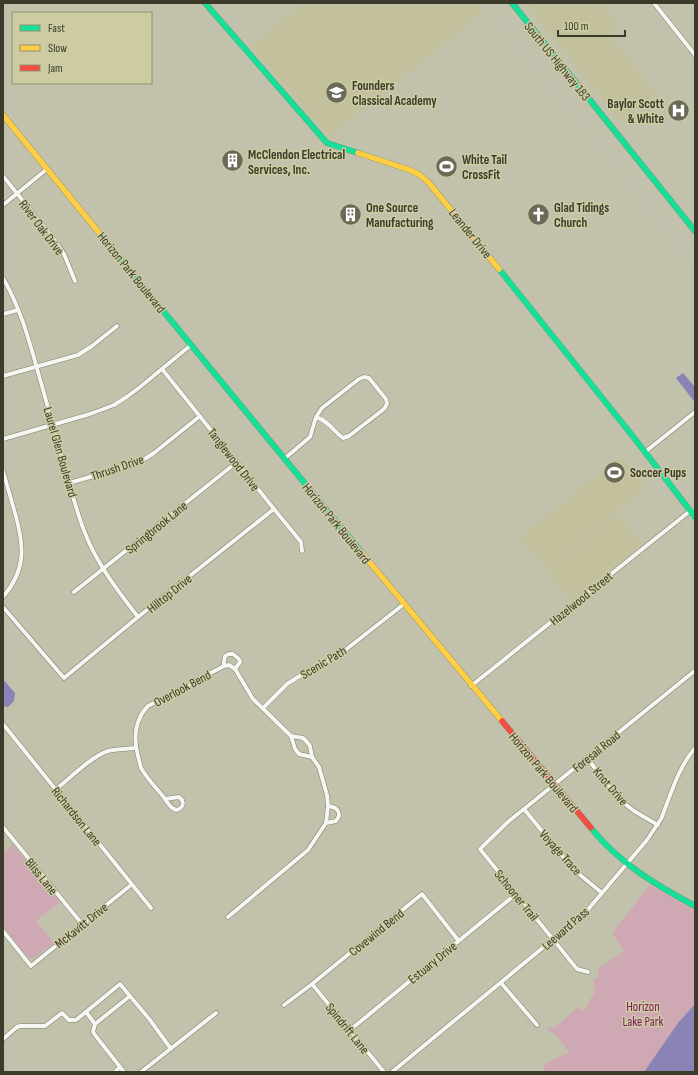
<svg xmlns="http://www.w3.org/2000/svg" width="698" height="1075" font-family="'Sofia Sans Condensed',sans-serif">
  <rect width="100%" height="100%" fill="#c2c2ac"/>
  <!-- built -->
  <g fill="#c3c19d">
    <path d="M303,3H476L483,12L329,137L250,46Z"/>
    <path d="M525,3H601L619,25L609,33L656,92L620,121Z"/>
    <path d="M621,456L647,487L546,569L520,537Z"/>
    <path d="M618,513L643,544L571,601L547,570Z"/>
  </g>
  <!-- green -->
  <g fill="#cea9b3">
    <path d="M13,845L60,902L36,921L54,943L34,958H30L26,955L3,926V853Z"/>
    <path d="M650,885L695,910V1029L665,1072H543L545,1064L569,1052L556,1035L548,1031V1026L554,1028L577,1008L584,1011L595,991L593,980C598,977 600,975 598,969L624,951L612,933Z"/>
  </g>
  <!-- water -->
  <g fill="#8984b5">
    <path d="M683,373L695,387V399L693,400L676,378Z"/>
    <path d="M3,679L15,693L14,701L8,707L3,706Z"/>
    <path d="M695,1004V1072H644L678,1023Z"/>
  </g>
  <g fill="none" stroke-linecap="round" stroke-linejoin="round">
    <defs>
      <g id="street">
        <path d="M654,3L695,55"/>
        <path d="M3,176L56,242L64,254L75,281"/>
        <path d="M3,205L47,169"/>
        <path d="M3,278C20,307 29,340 38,372C47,403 55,434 64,466C71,488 76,511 85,533C97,564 118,591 138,617"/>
        <path d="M3,314L18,310"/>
        <path d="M162,369L274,509L301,542L302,551"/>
        <path d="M3,376L78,355L92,346L117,326"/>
        <path d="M3,439L90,414L114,405L128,396L140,387L191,345"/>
        <path d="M645,452L695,412"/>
        <path d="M284,459L310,437L316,417C330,422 332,430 343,438L349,436L384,409L387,404L386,399L369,378L364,377L359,379L322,408L316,417"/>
        <path d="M3,471C7,485 11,499 15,513C24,545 27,569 3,597"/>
        <path d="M69,483L132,465L143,460L154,453L200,416"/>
        <path d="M74,592L237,462"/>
        <path d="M3,607L64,678L138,617L274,509"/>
        <path d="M224,666V662L225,656L229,654H233L239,659L240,662L235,669"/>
        <path d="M471,686L690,511"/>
        <path d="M263,708L287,684L303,674L339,655L404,604"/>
        <path d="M3,724L151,908"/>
        <path d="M587,758L620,800L634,811L658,825"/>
        <path d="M55,790C69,779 92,756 108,751C117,749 127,749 136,748"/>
        <path d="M165,799L179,797L182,800C184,805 182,808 177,810C170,809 167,801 162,795C154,786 147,778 141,768C140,764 139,760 138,756C133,738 135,719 148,706L224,666L229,665L235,669L253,699L291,736L295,749L299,754L312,757"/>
        <path d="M524,809L573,869L602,893"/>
        <path d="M326,823L336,821L339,816C339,809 335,807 328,806"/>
        <path d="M3,827L82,924"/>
        <path d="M228,917L308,850L326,823L328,806L327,795L319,767L312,757L310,746L307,742L303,738L291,736"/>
        <path d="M3,931L31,966L131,885"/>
        <path d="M588,972L577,969L480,849L509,821L524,809L692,673L695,671"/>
        <path d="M501,983L537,1025"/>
        <path d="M312,984L384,1072"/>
        <path d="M284,1005L312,984L422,894L458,940"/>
        <path d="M86,1012L95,1024L130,996"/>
        <path d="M95,1024L93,1032L95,1035L124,1072"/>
        <path d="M350,1030L516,894"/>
        <path d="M3,1039L17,1027L20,1026H45L62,1013L69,1020H76L120,984L150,1020L171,1049"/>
        <path d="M115,1072L120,1067"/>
        <path d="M141,1072L216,1013"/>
        <path d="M392,1072L585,913L647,840L661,819C671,794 678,768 695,748"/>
      </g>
      <g id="fast">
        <path d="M205,3L327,143L358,153"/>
        <path d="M512,3L695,231"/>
        <path d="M114,251L362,553"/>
        <path d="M499,269L635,439L695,517"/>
        <path d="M591,828C619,863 656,885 695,906"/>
      </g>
      <g id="slow">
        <path d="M3,115L114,251"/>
        <path d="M358,153L410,170L420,175L429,183L499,269"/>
        <path d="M362,553L502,721"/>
      </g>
      <path id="jam" d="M502,721L591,828"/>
    </defs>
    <!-- street casing -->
    <use href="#street" stroke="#7e7e6d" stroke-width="5"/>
    <!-- fast casing -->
    <use href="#fast" stroke="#7e7e6d" stroke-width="6"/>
    <!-- slow casing -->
    <use href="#slow" stroke="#7e7e6d" stroke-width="6"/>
    <!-- jam casing -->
    <use href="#jam" stroke="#7e7e6d" stroke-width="6"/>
    <!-- street -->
    <use href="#street" stroke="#f6f6f3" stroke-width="4"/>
    <!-- fast -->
    <use href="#fast" stroke="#16e098" stroke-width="5.5"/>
    <!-- slow -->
    <use href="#slow" stroke="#ffcf43" stroke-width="5.5"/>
    <!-- jam -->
    <use href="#jam" stroke="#f24e42" stroke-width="5.5"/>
    <!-- rail -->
    <path stroke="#c4c4bd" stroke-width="1.5" stroke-dasharray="8 4" stroke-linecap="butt" d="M487,3L695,260"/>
  </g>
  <!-- icons -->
  <defs>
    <symbol id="school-disc" viewBox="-11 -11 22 22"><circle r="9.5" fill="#6b6a58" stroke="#cccba2"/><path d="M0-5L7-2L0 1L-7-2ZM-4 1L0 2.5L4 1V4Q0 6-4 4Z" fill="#fff"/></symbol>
    <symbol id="hospital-disc" viewBox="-11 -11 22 22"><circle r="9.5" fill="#6b6a58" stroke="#cccba2"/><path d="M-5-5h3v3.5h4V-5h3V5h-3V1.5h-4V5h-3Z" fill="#fff"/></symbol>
    <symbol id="building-disc" viewBox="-11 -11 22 22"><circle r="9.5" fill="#6b6a58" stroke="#cccba2"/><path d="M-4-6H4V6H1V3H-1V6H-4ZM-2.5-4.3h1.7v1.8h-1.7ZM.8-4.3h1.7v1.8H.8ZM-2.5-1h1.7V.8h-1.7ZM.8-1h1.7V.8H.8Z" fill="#fff"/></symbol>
    <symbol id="stadium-disc" viewBox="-11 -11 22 22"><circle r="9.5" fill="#6b6a58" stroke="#cccba2"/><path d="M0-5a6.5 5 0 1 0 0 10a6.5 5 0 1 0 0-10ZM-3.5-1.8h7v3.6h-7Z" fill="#fff"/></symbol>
    <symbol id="church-disc" viewBox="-11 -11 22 22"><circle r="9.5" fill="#6b6a58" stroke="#cccba2"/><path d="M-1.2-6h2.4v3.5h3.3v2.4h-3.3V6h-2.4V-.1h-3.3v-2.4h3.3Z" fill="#fff"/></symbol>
  </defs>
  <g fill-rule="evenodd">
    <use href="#school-disc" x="324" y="80" width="25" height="25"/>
    <use href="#hospital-disc" x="666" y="98" width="25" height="25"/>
    <use href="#building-disc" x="220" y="148" width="25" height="25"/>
    <use href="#stadium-disc" x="434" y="154" width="25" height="25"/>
    <use href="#building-disc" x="338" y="202" width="25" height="25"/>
    <use href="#church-disc" x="526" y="202" width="25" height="25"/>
    <use href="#stadium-disc" x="602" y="460" width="25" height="25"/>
  </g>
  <g text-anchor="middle" stroke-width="3" stroke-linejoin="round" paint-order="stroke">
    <!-- street labels -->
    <g font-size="13" fill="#3c3b2b" stroke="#cccba2">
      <text transform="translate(558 61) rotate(51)" y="5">South US Highway 183</text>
      <text transform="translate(42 227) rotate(53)" y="5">River Oak Drive</text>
      <text transform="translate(471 233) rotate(51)" y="5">Leander Drive</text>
      <text transform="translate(132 272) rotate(51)" y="5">Horizon Park Boulevard</text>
      <text transform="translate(61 452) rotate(74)" y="5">Laurel Glen Boulevard</text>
      <text transform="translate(234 459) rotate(52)" y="5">Tanglewood Drive</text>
      <text transform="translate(117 467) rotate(-19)" y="5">Thrush Drive</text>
      <text transform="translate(337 523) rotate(51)" y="5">Horizon Park Boulevard</text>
      <text transform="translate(156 527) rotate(-39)" y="5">Springbrook Lane</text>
      <text transform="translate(169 593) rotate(-39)" y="5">Hilltop Drive</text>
      <text transform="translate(581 598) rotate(-39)" y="5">Hazelwood Street</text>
      <text transform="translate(323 662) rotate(-31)" y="5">Scenic Path</text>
      <text transform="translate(182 688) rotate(-28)" y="5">Overlook Bend</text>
      <text transform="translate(596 751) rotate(-39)" y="5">Foresail Road</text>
      <text transform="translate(544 772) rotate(50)" y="5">Horizon Park Boulevard</text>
      <text transform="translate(611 786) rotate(49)" y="5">Knot Drive</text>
      <text transform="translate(77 816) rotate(51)" y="5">Richardson Lane</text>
      <text transform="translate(561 852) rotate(48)" y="5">Voyage Trace</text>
      <text transform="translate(42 876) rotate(51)" y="5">Bliss Lane</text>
      <text transform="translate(517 895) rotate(51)" y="5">Schooner Trail</text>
      <text transform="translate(81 925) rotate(-39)" y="5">McKavitt Drive</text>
      <text transform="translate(565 928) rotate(-41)" y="5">Leeward Pass</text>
      <text transform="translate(376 932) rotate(-39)" y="5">Covewind Bend</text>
      <text transform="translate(432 962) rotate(-39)" y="5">Estuary Drive</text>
      <text transform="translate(348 1028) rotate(51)" y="5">Spindrift Lane</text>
    </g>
    <!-- poi labels -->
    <g font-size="13" font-weight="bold" fill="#3c3b2b" stroke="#cccba2" text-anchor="start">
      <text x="352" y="90">Founders<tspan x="352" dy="15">Classical Academy</tspan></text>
      <text x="664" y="108" text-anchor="end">Baylor Scott<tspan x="664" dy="15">&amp; White</tspan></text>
      <text x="248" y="159">McClendon Electrical<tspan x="248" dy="15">Services, Inc.</tspan></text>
      <text x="462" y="164">White Tail<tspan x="462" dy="15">CrossFit</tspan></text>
      <text x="366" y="212">One Source<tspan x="366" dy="15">Manufacturing</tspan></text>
      <text x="554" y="212">Glad Tidings<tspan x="554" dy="15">Church</tspan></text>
      <text x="630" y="477">Soccer Pups</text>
    </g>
    <!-- park labels -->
    <g font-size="13" fill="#801c5d" stroke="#cccba2">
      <text x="643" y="1011">Horizon<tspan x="643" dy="15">Lake Park</tspan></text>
    </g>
  </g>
  <!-- border -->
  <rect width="698" height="1075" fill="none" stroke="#3c3b2b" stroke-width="8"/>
  <!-- legend -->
  <rect x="12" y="12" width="140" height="72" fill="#cccba2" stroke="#929172"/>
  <rect x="20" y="25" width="20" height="6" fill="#16e098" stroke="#929172"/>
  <text x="48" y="32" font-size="12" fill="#3c3b2b">Fast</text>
  <rect x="20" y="45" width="20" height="6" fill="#ffcf43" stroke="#929172"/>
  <text x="48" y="52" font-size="12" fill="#3c3b2b">Slow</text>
  <rect x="20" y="65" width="20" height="6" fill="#f24e42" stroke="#929172"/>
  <text x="48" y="72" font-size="12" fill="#3c3b2b">Jam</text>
  <!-- scale -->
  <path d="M558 30v6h67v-6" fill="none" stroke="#3c3b2b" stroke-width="2"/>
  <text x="564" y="30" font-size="12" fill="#3c3b2b" stroke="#cccba2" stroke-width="3" paint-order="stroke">100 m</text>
</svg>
